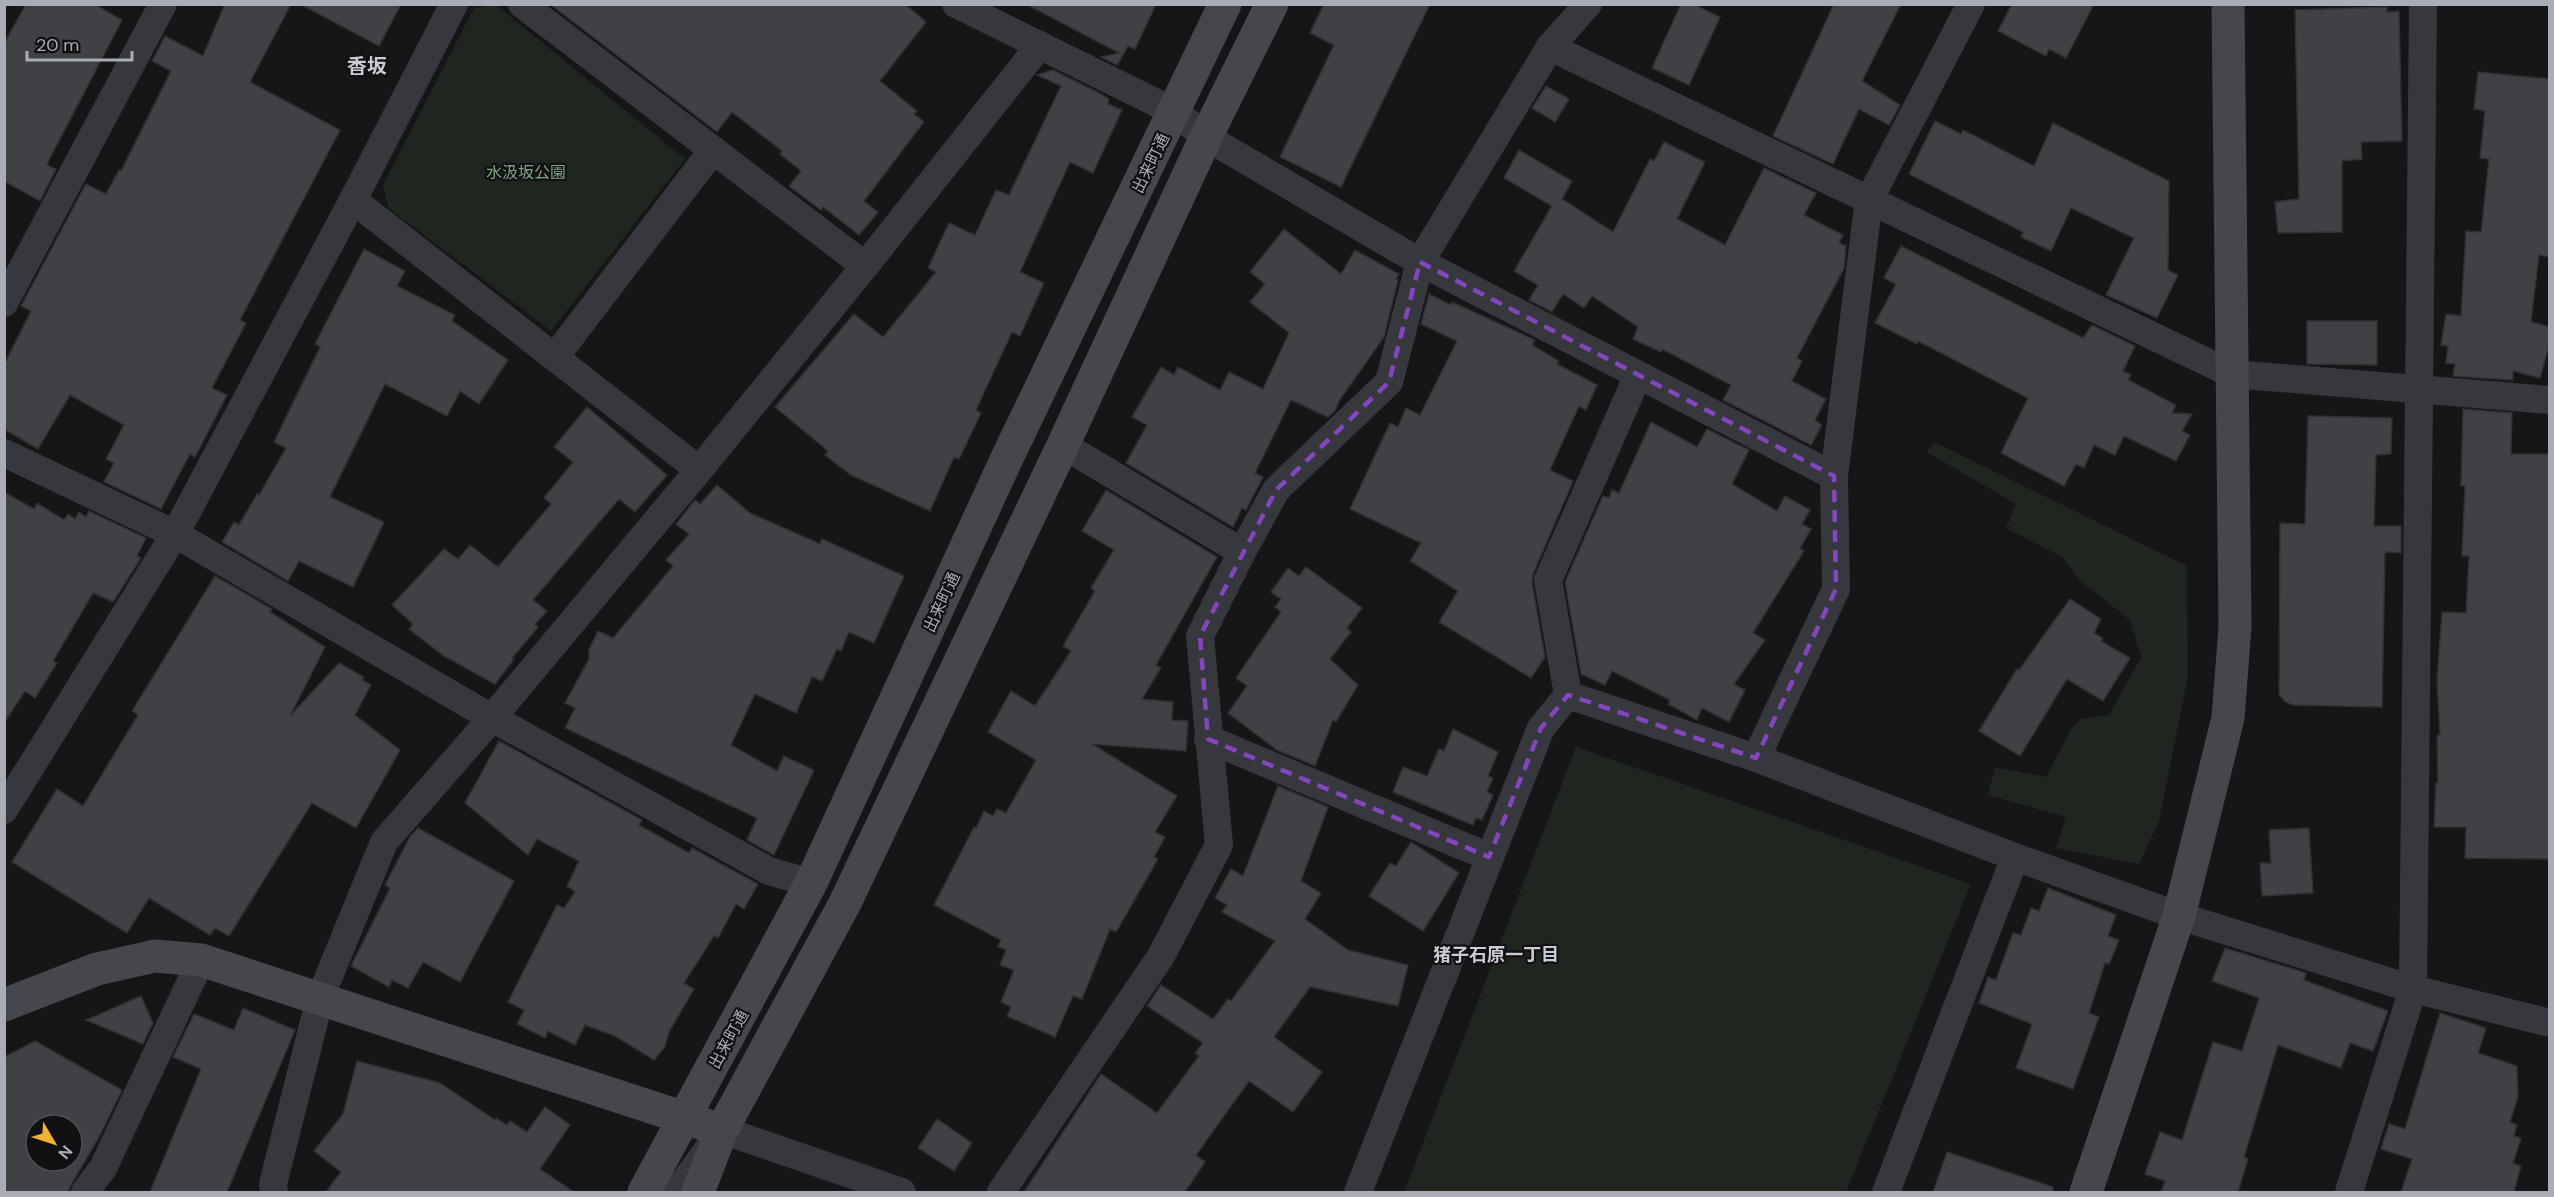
<svg xmlns="http://www.w3.org/2000/svg" width="2554" height="1197" font-family="'DM Sans','Noto Sans JP',sans-serif">
  <rect width="100%" height="100%" fill="#161618"/>
  <!-- green -->
  <g fill="#1e261f">
    <path d="M492,5H496L685,159L551,331L388,208L383,185L474,8Z"/>
    <path d="M1934,442L2187,566L2188,677L2159,821L2139,864L2056,848L2066,817L1988,795L1995,767L2046,777L2071,729L2081,719L2109,715L2141,657L2130,620L2080,581L2062,557L2006,528L2016,504L1927,452Z"/>
    <path d="M1576,747L1971,884L1846,1192H1404Z"/>
  </g>
  <!-- building -->
  <g fill="#404145" stroke="#303034" stroke-width="1.5" fill-rule="evenodd">
    <path d="M26,4H94L122,20L49,160L47,165L56,169L40,201L4,181V44Z"/>
    <path d="M225,4H291L250,82L340,130L240,320L246,323L212,388L227,395L195,457L190,454L161,509L104,482L114,463L106,459L124,425L70,395L38,449L4,429V365L31,311L21,306L86,184L106,194L119,170L121,171L171,71L152,61L165,36L203,56Z"/>
    <path d="M300,4H401L379,46Z"/>
    <path d="M550,4H905L926,22L880,81L917,111L914,114L924,122L864,201L878,212L859,235L823,207L821,210L789,186L801,171L780,154L782,151L732,112L717,132Z"/>
    <path d="M1026,4H1156L1135,49L1128,46L1117,65L1101,57L1119,53Z"/>
    <path d="M1324,4H1430L1341,187L1280,157L1334,45L1310,33Z"/>
    <path d="M1681,4H1693L1720,17L1689,85L1652,68Z"/>
    <path d="M1834,4H1901L1862,81L1900,105L1889,125L1859,109L1833,164L1773,136Z"/>
    <path d="M2012,4H2094L2066,58L2049,49L2046,56L1998,31Z"/>
    <path d="M2387,7V12L2399,11L2402,141L2361,142L2362,159L2342,161V232L2278,233L2275,202L2299,199L2295,10Z"/>
    <path d="M1053,70L1101,94L1109,99L1108,104L1122,110L1093,173L1070,162L1020,272L1044,283L1020,336L1012,332L976,410L981,413L959,459L954,457L930,511L851,475L825,455L828,451L775,407L854,314L883,337L936,272L928,268L949,223L975,235L996,190L1009,195L1061,86L1037,75Z"/>
    <path d="M2478,72L2550,79V257L2539,255L2531,322L2550,327V342L2540,378L2513,371V380L2453,376L2455,364L2446,363L2448,346L2441,345L2446,314L2461,316L2466,231L2481,232L2489,159L2480,158L2485,111L2474,109Z"/>
    <path d="M1546,86L1569,99L1555,122L1532,108Z"/>
    <path d="M1935,121L1961,134L1963,130L2034,166L2053,123L2169,181L2168,270L2178,275L2157,318L2106,295L2134,238L2071,208L2051,251L2021,237L2023,232L1909,174Z"/>
    <path d="M1664,142L1705,162L1677,219L1725,245L1764,168L1816,193L1804,215L1843,235L1839,243L1846,246L1844,268L1797,358L1802,361L1792,381L1826,399L1815,420L1822,425L1811,445L1723,400L1731,385L1662,349L1661,352L1633,339L1638,327L1592,296L1584,308L1563,294L1552,312L1529,300L1538,285L1514,271L1552,206L1504,178L1519,150L1572,181L1562,199L1613,232L1650,159L1654,161Z"/>
    <path d="M1284,229L1341,274L1355,250L1399,274L1396,279L1398,280L1384,337L1339,401L1335,411L1328,417L1291,400L1255,473L1263,477L1246,510L1242,508L1233,527L1126,463L1147,425L1132,417L1161,367L1174,375L1178,367L1220,390L1229,372L1263,389L1289,333L1250,302L1265,284L1250,272Z"/>
    <path d="M1901,246L2083,338L2092,325L2135,346L2123,371L2131,375L2128,380L2176,405L2172,413L2192,414L2182,431L2190,435L2176,461L2124,436L2115,455L2094,445L2084,468L2076,464L2064,486L2001,453L2028,398L1918,341L1917,344L1875,323L1896,284L1884,278Z"/>
    <path d="M364,249L405,271L397,286L455,315L452,321L508,360L479,404L460,391L447,416L385,384L330,497L384,522L353,587L299,561L288,581L222,542L234,522L239,525L257,494L259,495L286,448L274,442L320,347L315,344Z"/>
    <path d="M1429,294L1451,305L1452,302L1535,340L1532,345L1559,361L1557,364L1597,385L1586,410L1579,406L1550,470L1573,481L1533,574L1532,583L1545,657L1531,678L1439,622L1458,591L1410,561L1421,543L1350,509L1390,423L1398,427L1406,408L1420,415L1457,341L1421,324Z"/>
    <path d="M2307,321H2377V365L2307,364Z"/>
    <path d="M587,407L667,475L635,512L619,499L533,600L547,611L535,624L538,627L512,658L514,659L495,684L444,656L409,629L413,624L392,605L444,549L458,559L470,545L498,567L551,504L544,498L573,462L554,447Z"/>
    <path d="M2463,409L2512,413L2511,454H2550V859L2465,858L2466,827H2434L2436,783H2438L2437,735H2440L2437,681L2442,612L2466,613L2469,556H2462L2465,486H2461Z"/>
    <path d="M2308,416L2392,418L2391,454L2376,455L2374,526H2401V553L2385,552L2382,707L2292,705L2284,701L2279,694L2280,523L2305,524Z"/>
    <path d="M1651,422L1697,447L1707,429L1749,450L1732,484L1777,511L1785,496L1810,510L1802,524L1811,529L1800,548L1804,551L1753,633L1765,640L1734,684L1745,690L1729,722L1702,708L1697,720L1668,704L1670,700L1612,671L1605,685L1581,674L1565,582L1603,496L1609,498L1612,490L1619,493Z"/>
    <path d="M717,485L750,513L820,544L822,539L904,576L874,643L849,632L841,651L837,649L822,681L812,677L796,713L755,694L731,745L777,771L784,756L814,770L774,855L747,840L757,818L565,728L575,708L565,703L589,659V650L598,631L613,638L673,566L666,560L689,534L676,524L695,500L700,504Z"/>
    <path d="M1106,490L1217,557L1156,665L1161,668L1142,699L1173,702L1172,720L1188,721L1186,751L1092,744L1177,796L1155,832L1165,837L1154,857L1158,859L1116,932L1110,929L1082,999L1073,996L1055,1037L1007,1016L1011,1007L1001,1002L1014,970L1000,965L1006,950L998,947L1001,940L934,905L974,827L976,828L984,811L993,816L997,809L1006,813L1036,760L988,732L1011,691L1035,706L1071,651L1063,646L1095,591L1091,588L1114,550L1082,531Z"/>
    <path d="M4,492L34,509L37,503L64,520L68,514L75,519L79,512L86,517L89,511L146,538L137,556L141,558L113,602L93,593L53,661L57,663L35,698L25,691L4,723Z"/>
    <path d="M1306,567L1362,608L1347,628L1351,632L1330,659L1358,685L1336,722L1333,720L1315,766L1277,750L1228,713L1247,686L1236,678L1281,612L1275,607L1281,599L1271,592L1288,568L1299,576Z"/>
    <path d="M215,576L272,609L270,612L325,647L290,716L339,663L364,677L362,680L371,685L355,715L400,750L356,828L312,803L229,936L215,928L210,935L149,898L127,933L12,862L57,789L83,806L138,715L132,711Z"/>
    <path d="M2070,599L2101,619L2094,633L2103,638L2101,641L2130,658L2103,701L2067,679L2020,756L1979,731L2017,669L2019,670Z"/>
    <path d="M1453,729L1498,752L1488,776L1493,778L1487,792L1493,795L1482,820L1476,818L1473,825L1393,792L1403,767L1427,776L1439,749L1444,751Z"/>
    <path d="M499,741L642,820L639,825L689,853L692,848L758,884L744,909L736,904L718,938L714,936L684,983L694,989L669,1032L665,1047L654,1060L615,1036L585,1025L575,1045L548,1031L545,1038L517,1024L524,1010L508,1002L557,905L564,908L575,892L567,886L579,861L537,839L528,855L465,803Z"/>
    <path d="M1278,786L1328,807L1301,881L1321,893L1305,919L1348,950L1408,965L1398,1006L1310,987L1274,1037L1322,1072L1293,1112L1249,1081L1196,1155L1205,1162L1185,1192H1024L1101,1074L1157,1113L1199,1056L1195,1053L1203,1043L1147,1006L1161,985L1213,1019L1228,999L1231,1001L1275,941L1222,912L1227,905L1215,898L1231,869L1243,876Z"/>
    <path d="M418,828L514,881L460,982L423,962L408,988L392,980L389,987L351,966L390,888L385,885L410,837Z"/>
    <path d="M2309,828L2313,893L2262,896L2260,863H2271L2269,830Z"/>
    <path d="M1411,842L1459,873L1423,931L1369,896L1390,863L1396,866Z"/>
    <path d="M2048,888L2116,915L2108,936L2119,940L2109,964L2105,963L2089,1013L2099,1017L2073,1089L2016,1068L2032,1024L1979,1003L1988,977L1996,980L2013,933L2021,935L2031,908L2039,911Z"/>
    <path d="M2225,948L2306,973L2304,980L2388,1011L2373,1051L2350,1043L2341,1068L2278,1045L2244,1157L2248,1159L2238,1192H2161L2165,1181L2145,1174L2160,1132L2182,1140L2213,1042L2242,1051L2259,998L2212,981Z"/>
    <path d="M141,996L153,1023L143,1044L86,1020Z"/>
    <path d="M243,1008L295,1030L227,1192H150L201,1069L173,1057L194,1014L234,1030Z"/>
    <path d="M2440,1013L2486,1028L2478,1053L2517,1066L2518,1097L2510,1122L2517,1125L2514,1136L2521,1138L2513,1163L2521,1166L2514,1192H2401L2412,1159L2381,1149L2389,1124L2405,1129Z"/>
    <path d="M35,1041L122,1090L99,1137L72,1183L68,1192H4V1057ZM36,1125H72V1161H36Z"/>
    <path d="M357,1061L440,1083L495,1120L496,1118L507,1125L510,1121L527,1132L545,1107L570,1125L540,1169L574,1192H326L341,1172L314,1151L343,1114Z"/>
    <path d="M937,1119L972,1143L954,1171L918,1148Z"/>
    <path d="M1947,1152L2053,1187V1192H1933Z"/>
  </g>
  <g fill="none" stroke-linecap="round" stroke-linejoin="round">
    <!-- street -->
    <g stroke="#37383d" stroke-width="28">
      <path d="M522,4L865,266"/>
      <path d="M956,4L1175,112L1206,137L1420,262L1834,476"/>
      <path d="M1550,47L2232,374L2550,400"/>
      <path d="M353,200L699,470"/>
      <path d="M4,303L163,4"/>
      <path d="M555,357L713,150"/>
      <path d="M1063,445L1242,552"/>
      <path d="M4,453L175,534L492,718L769,871L811,883"/>
      <path d="M1568,695L1548,580L1638,375"/>
      <path d="M1208,739L1489,857"/>
      <path d="M1756,758L1836,589L1834,476L1869,200L1971,4"/>
      <path d="M4,810L175,534L353,200L454,4"/>
      <path d="M85,1192L103,1168L201,960"/>
      <path d="M274,1192L273,1184L320,998L384,842L492,718L699,470L865,266L1040,45"/>
      <path d="M677,1192L722,1130L902,1192"/>
      <path d="M1001,1192L1161,956L1219,845L1200,636L1242,552L1276,490L1389,382L1420,262L1550,47L1588,4"/>
      <path d="M1358,1192L1541,728L1568,695L1756,758L2015,857L2179,916L2413,989L2550,1023"/>
      <path d="M1886,1192L2015,857"/>
      <path d="M2349,1192L2413,989L2423,4"/>
    </g>
    <!-- secondary -->
    <g stroke="#45474d" stroke-width="33">
      <path d="M4,1005L97,969L155,956L201,960L706,1125"/>
      <path d="M644,1192L811,883L1007,458L1225,4"/>
      <path d="M698,1192L722,1130L845,903L1063,445L1206,137L1272,4"/>
      <path d="M2086,1192L2179,916L2228,718L2235,627L2228,4"/>
    </g>
  </g>
  <!-- marked area -->
  <path fill="none" stroke="#8446be" stroke-width="4.5" stroke-dasharray="12 8" stroke-linejoin="round" d="M1420,262L1834,476L1836,589L1756,758L1568,695L1541,728L1489,857L1208,739L1200,636L1276,490L1389,382Z"/>
  <g text-anchor="middle" stroke-width="4.5" stroke-linejoin="round" paint-order="stroke">
    <!-- street labels -->
    <g font-size="16" fill="#a8adb8" stroke="#111113">
      <text transform="translate(1150 163) rotate(-64)" y="6">出来町通</text>
      <text transform="translate(941 602) rotate(-65)" y="6">出来町通</text>
      <text transform="translate(728 1039) rotate(-61)" y="6">出来町通</text>
    </g>
    <!-- park labels -->
    <g font-size="16" fill="#7fa381" stroke="#111113">
      <text x="526" y="178">水汲坂公園</text>
    </g>
    <!-- neighbourhood labels -->
    <g font-size="18" font-weight="bold" fill="#c9ccd4" stroke="#111113">
      <text x="1496" y="961">猪子石原一丁目</text>
    </g>
    <!-- quarter labels -->
    <g font-size="20" font-weight="bold" fill="#c9ccd4" stroke="#111113">
      <text x="367" y="73">香坂</text>
    </g>
  </g>
  <!-- border -->
  <rect width="2554" height="1197" fill="none" stroke="#a8adb8" stroke-width="12"/>
  <!-- north arrow -->
  <g transform="translate(54 1143) rotate(129)"><circle r="28" fill="#111113" stroke="#4d4f55" stroke-width="1.5"/>
  <path d="M0-4.5L10 22L0 15L-10 22Z" fill="#f2b134"/>
  <text y="-9" font-size="16" font-weight="bold" text-anchor="middle" fill="#a8adb8">N</text>
  </g>
  <!-- scale -->
  <path d="M27 51v9h105v-9" fill="none" stroke="#a8adb8" stroke-width="3"/>
  <text x="36" y="51" font-size="18" fill="#a8adb8" stroke="#111113" stroke-width="4.5" paint-order="stroke">20 m</text>
</svg>
